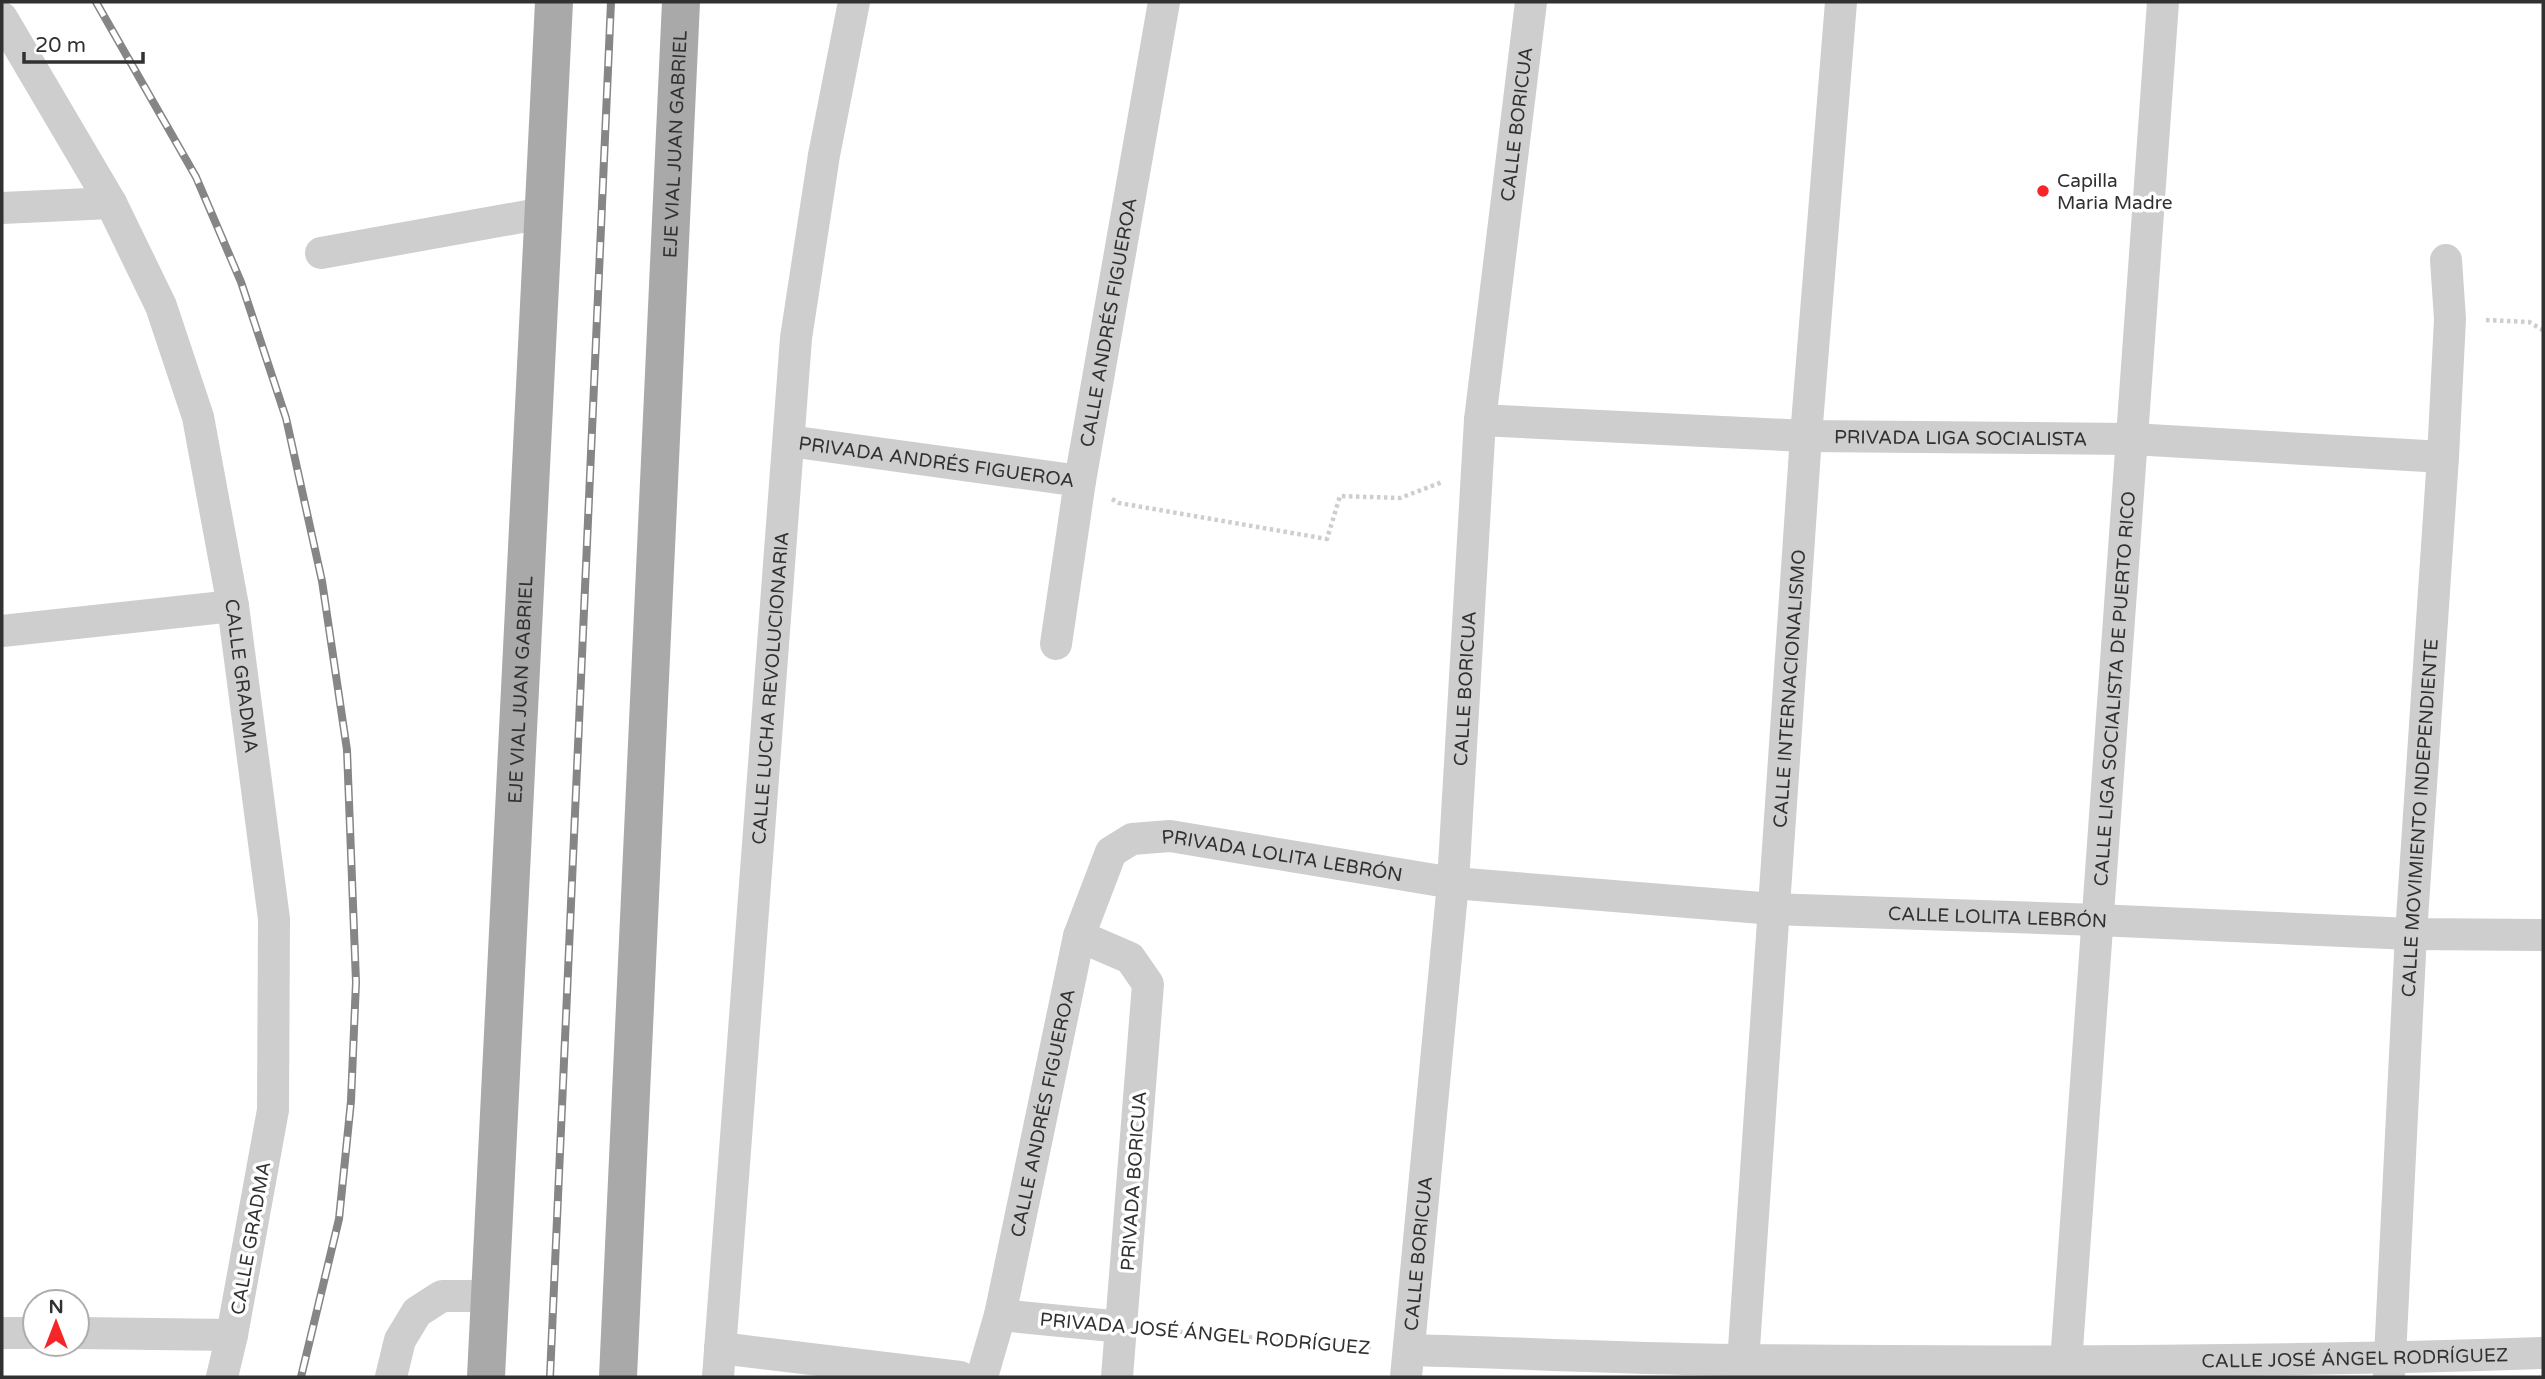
<svg xmlns="http://www.w3.org/2000/svg" width="2545" height="1379" font-family="'Varela Round',sans-serif">
  <rect width="100%" height="100%" fill="#fff"/>
  <g fill="none" stroke-linecap="round" stroke-linejoin="round">
    <!-- path -->
    <g stroke="#cecece" stroke-width="4.5" stroke-dasharray="3.5 3.5" stroke-linecap="butt">
      <path d="M2486,320L2529,322L2543,330"/>
      <path d="M1112,499L1119,503L1327,539L1340,496L1400,498L1442,482"/>
      <path d="M1158,1330L1372,1347"/>
    </g>
    <!-- minor -->
    <g stroke="#cecece" stroke-width="32">
      <path id="s1" d="M2,18L111,203L161,306L198,417L233,606L274,919L273,1110L232,1335L222,1377"/>
      <path d="M2,208L111,203"/>
      <path d="M321,253L544,213"/>
      <path id="s2" d="M1480,420L1806,436L2132,439L2443,457"/>
      <path id="s3" d="M789,441L1080,481"/>
      <path d="M2,631L233,606"/>
      <path id="s4" d="M1056,644L1080,481L1164,2"/>
      <path d="M1079,936L1130,958L1148,984L1117,1377"/>
      <path d="M1000,1315L1122,1327"/>
      <path d="M2,1333H35"/>
      <path d="M77,1333L232,1335"/>
      <path d="M720,1348L960,1377"/>
      <path id="s5" d="M1410,1350C1522,1353 1634,1359 1746,1360C2011,1363 2278,1362 2543,1353"/>
      <path d="M391,1377L400,1340L417,1312L442,1296H489"/>
      <path id="s6" d="M718,1377L796,338L824,155L854,2"/>
      <path id="s7" d="M982,1377L1000,1315L1079,936L1111,852L1132,839L1170,836L1453,883L1774,909L2097,920L2411,934L2543,935"/>
      <path id="s8" d="M1406,1377L1453,883L1480,420L1531,2"/>
      <path id="s9" d="M1742,1377L1806,436L1841,2"/>
      <path id="s10" d="M2065,1377L2163,2"/>
      <path id="s11" d="M2389,1377L2411,934L2443,457L2450,319L2446,260"/>
    </g>
    <!-- primary -->
    <g stroke="#a9a9a9" stroke-width="38">
      <path id="s12" d="M486,1377L554,2"/>
      <path id="s13" d="M618,1377L681,2"/>
    </g>
    <defs>
      <g id="rail">
        <path d="M96,2L196,177L241,282L286,418L322,581L347,750L356,982L351,1101L339,1219L301,1377"/>
        <path d="M550,1377L611,2"/>
      </g>
    </defs>
    <!-- rail casing -->
    <use href="#rail" stroke="#868686" stroke-width="8"/>
    <!-- rail -->
    <use href="#rail" stroke="#fff" stroke-width="5" stroke-dasharray="16" stroke-linecap="butt"/>
  </g>
  <!-- markers -->
  <circle fill="#f62528" stroke="#fff" stroke-width="2.5" cx="2043" cy="191" r="7"/>
  <g text-anchor="middle" stroke-width="7" stroke-linejoin="round" paint-order="stroke">
    <!-- street labels -->
    <g font-size="19" fill="#313131" stroke="#fff">
      <text dy="7" stroke="none"><textPath href="#s8" startOffset="1258">CALLE BORICUA</textPath></text>
      <text dy="7" stroke="none"><textPath href="#s13" startOffset="1234">EJE VIAL JUAN GABRIEL</textPath></text>
      <text dy="7" stroke="none"><textPath href="#s4" startOffset="326">CALLE ANDRÉS FIGUEROA</textPath></text>
      <text dy="7" stroke="none"><textPath href="#s2" startOffset="481">PRIVADA LIGA SOCIALISTA</textPath></text>
      <text dy="7" stroke="none"><textPath href="#s3" startOffset="149">PRIVADA ANDRÉS FIGUEROA</textPath></text>
      <text dy="7" stroke="none"><textPath href="#s1" startOffset="709">CALLE GRADMA</textPath></text>
      <text dy="7" stroke="none"><textPath href="#s6" startOffset="691">CALLE LUCHA REVOLUCIONARIA</textPath></text>
      <text dy="7" stroke="none"><textPath href="#s12" startOffset="688">EJE VIAL JUAN GABRIEL</textPath></text>
      <text dy="7" stroke="none"><textPath href="#s8" startOffset="691">CALLE BORICUA</textPath></text>
      <text dy="7" stroke="none"><textPath href="#s9" startOffset="690">CALLE INTERNACIONALISMO</textPath></text>
      <text dy="7" stroke="none"><textPath href="#s10" startOffset="690">CALLE LIGA SOCIALISTA DE PUERTO RICO</textPath></text>
      <text dy="7" stroke="none"><textPath href="#s11" startOffset="560">CALLE MOVIMIENTO INDEPENDIENTE</textPath></text>
      <text dy="7" stroke="none"><textPath href="#s7" startOffset="718">PRIVADA LOLITA LEBRÓN</textPath></text>
      <text dy="7" stroke="none"><textPath href="#s7" startOffset="1437">CALLE LOLITA LEBRÓN</textPath></text>
      <text dy="7" stroke="none"><textPath href="#s7" startOffset="271">CALLE ANDRÉS FIGUEROA</textPath></text>
      <text transform="translate(1133 1181) rotate(-86)" y="7">PRIVADA BORICUA</text>
      <text transform="translate(250 1238) rotate(-80)" y="7">CALLE GRADMA</text>
      <text dy="7" stroke="none"><textPath href="#s8" startOffset="124">CALLE BORICUA</textPath></text>
      <text transform="translate(1205 1333) rotate(5)" y="7">PRIVADA JOSÉ ÁNGEL RODRÍGUEZ</text>
      <text dy="7" stroke="none"><textPath href="#s5" startOffset="945">CALLE JOSÉ ÁNGEL RODRÍGUEZ</textPath></text>
    </g>
    <!-- poi labels -->
    <g font-size="19" fill="#313131" stroke="#fff" text-anchor="start">
      <text x="2057" y="187">Capilla<tspan x="2057" dy="22">Maria Madre</tspan></text>
    </g>
  </g>
  <!-- border -->
  <rect width="2545" height="1379" fill="none" stroke="#313131" stroke-width="7"/>
  <!-- north arrow -->
  <g transform="translate(56 1323)"><circle r="33" fill="#ffffff" stroke="#adadad" stroke-width="2"/>
  <path d="M0-5L12 26L0 18L-12 26Z" fill="#f62528"/>
  <text y="-10" font-size="19" font-weight="bold" text-anchor="middle" fill="#313131">N</text>
  </g>
  <!-- scale -->
  <path d="M24 52v10h119v-10" fill="none" stroke="#313131" stroke-width="3.5"/>
  <text x="35" y="52" font-size="21" fill="#313131" stroke="#ffffff" stroke-width="5" paint-order="stroke">20 m</text>
</svg>
